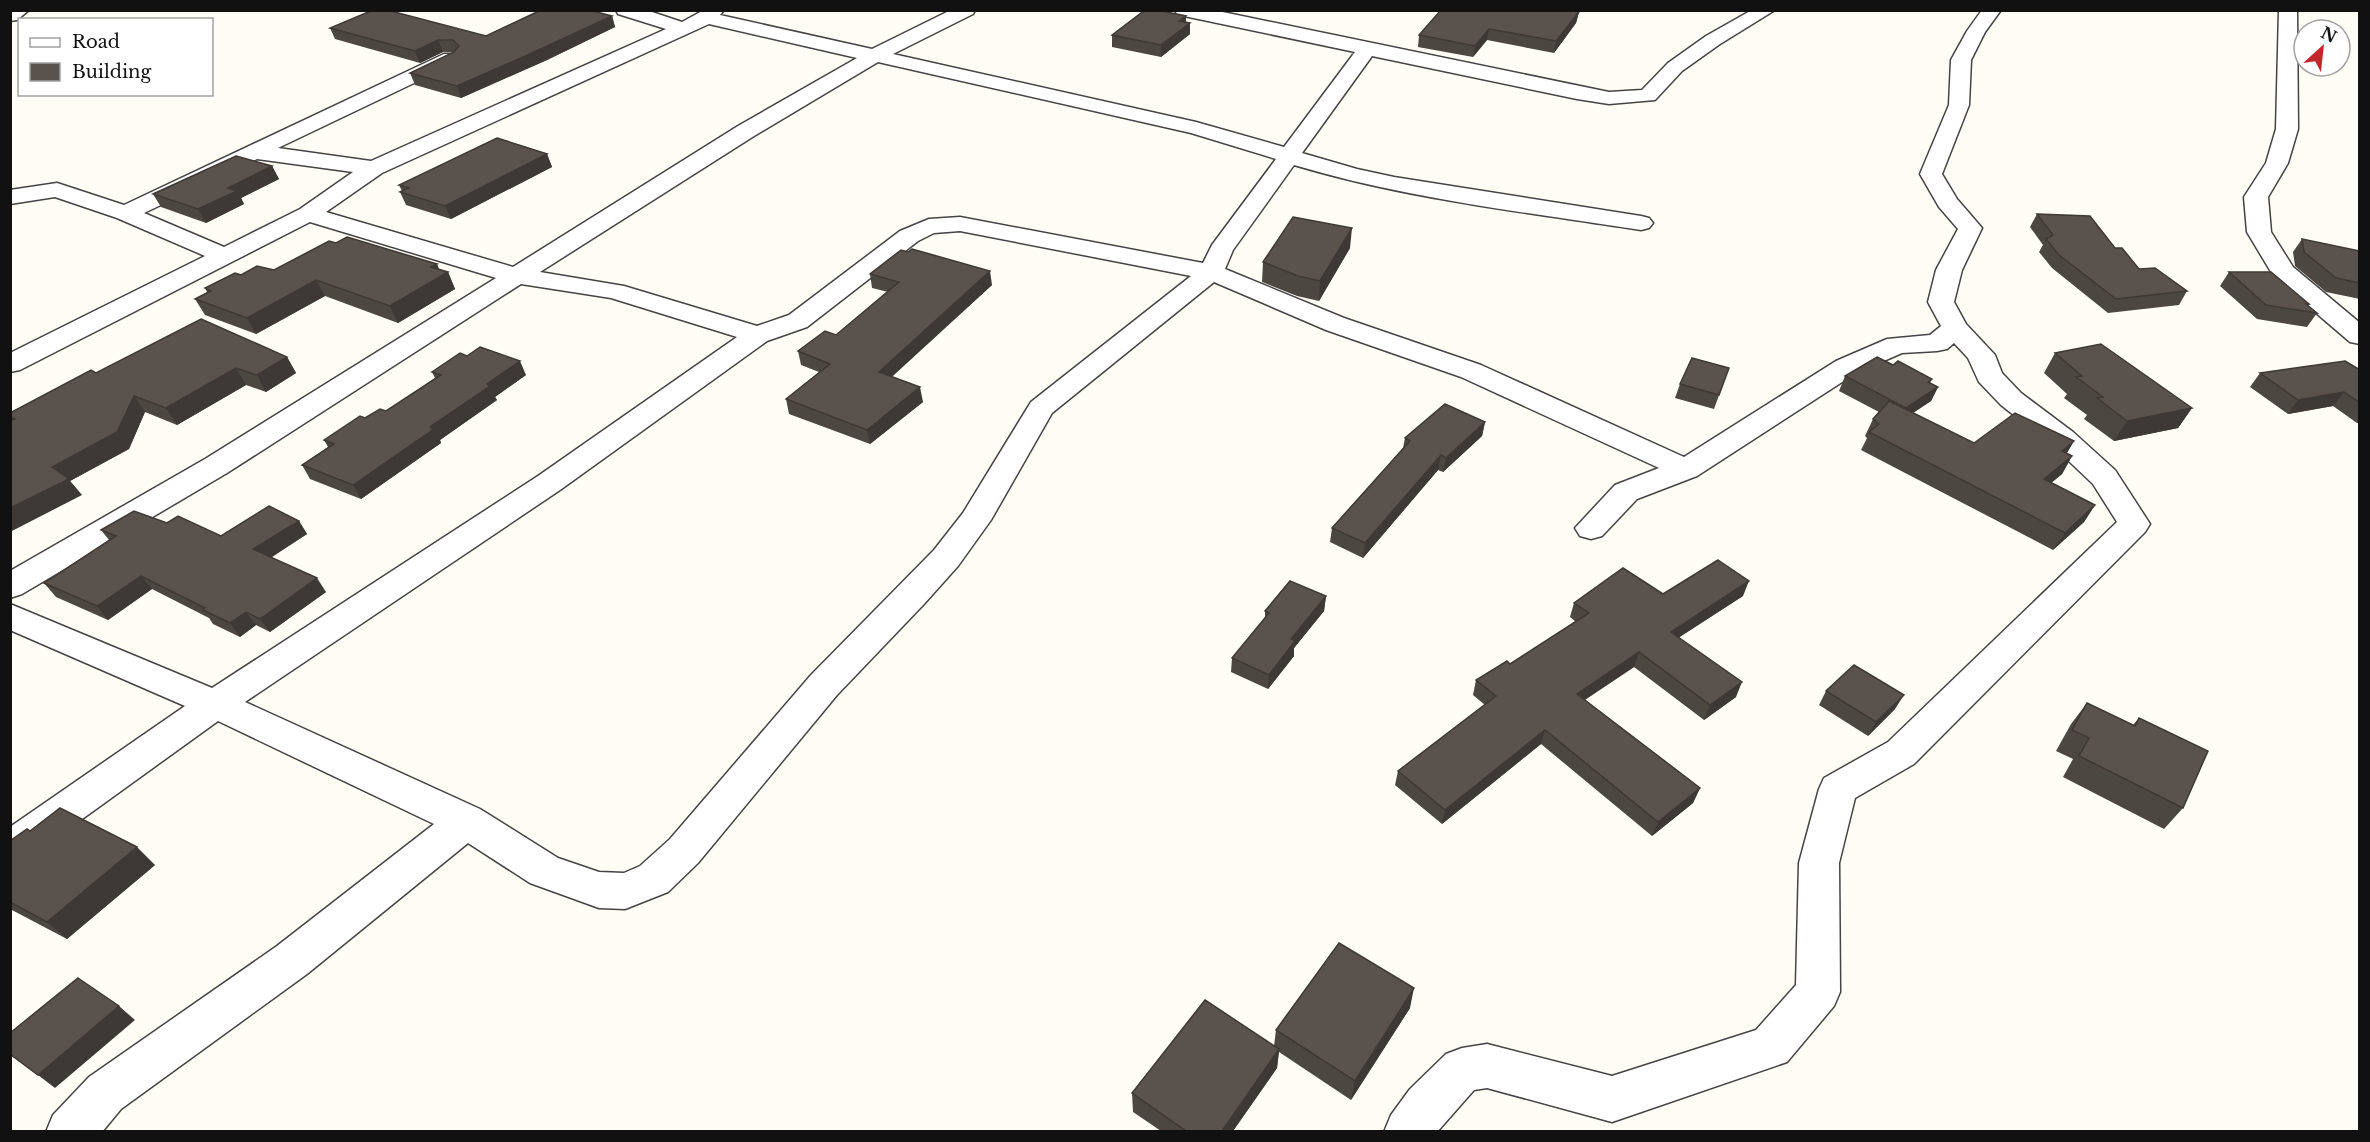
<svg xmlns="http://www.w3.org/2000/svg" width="2370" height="1142" font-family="'Libre Baskerville',serif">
  <rect width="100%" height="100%" fill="#fffdf5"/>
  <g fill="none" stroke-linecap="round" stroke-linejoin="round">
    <defs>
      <g id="street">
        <path d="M10,10H29L17,20L10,21Z"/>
        <path d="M616,10H646L682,22L704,10H724L720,15L872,49L951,10H975L973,14L893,54L1196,122L1284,147L1355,52L1184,16L1177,14L1175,10H1213L1609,92L1642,90L1668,63L1706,36L1752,10H1775L1720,44L1682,71L1655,100L1609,104L1577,99L1372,56L1302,153L1357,169L1394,177L1641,216L1649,218L1653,223L1649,228L1641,230C1525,212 1407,199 1294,165L1233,250L1225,269L1344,318L1481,365L1684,457L1836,361L1887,339L1930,335L1941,326L1928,302L1936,270L1958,229L1939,207L1920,174L1949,105L1951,60L1967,31L1982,10H2001L1985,32L1971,60L1969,105L1942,174L1957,199L1982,228L1962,270L1954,302L1966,324L1995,355L2002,373L2021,393L2073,432L2115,470L2150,524L2145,532L1914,764L1855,798L1839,863L1840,992L1834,1006L1787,1062L1612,1122L1487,1088L1474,1090L1437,1132H1384L1391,1115L1410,1089L1446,1054L1462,1048L1487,1044L1612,1076L1756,1030L1796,985L1799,863L1819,789L1824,778L1888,742L2117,522L2093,484L2053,446L2001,405L1979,382L1968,358L1954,343L1947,349L1937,351L1902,353L1856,373L1697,476L1637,499L1602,536L1591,539L1580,536L1575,528L1615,485L1659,468L1461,377L1326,330L1214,282L1052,413L991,520L958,566L924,604L837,695L698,863L668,892L625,909L599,908L530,883L468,843L307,974L121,1109L102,1132H46L53,1115L89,1077L277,946L434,824L218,721L24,861L10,866V827L185,706L10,630V604L212,688L538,476L737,337L611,298L521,284L227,473L22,594L10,598V571L205,459L496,278L310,222L20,370L10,372V353L205,256L117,218L55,197L10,204V190L57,183L124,205L444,54H458L461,58L458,62L278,148L371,161L666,29L618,14ZM709,24L857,58L738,126L513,267L326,212L382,173ZM878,62L1191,133L1276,159L1212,245L1203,263L960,217L929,219L900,231L789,315L757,326L624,286L540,272L754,136ZM257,159L353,172L300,209L224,247L144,213ZM960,231L1191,276L1031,402L963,513L934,550L811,675L670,839L640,866L624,873L599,872L558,858L480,809L245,702L560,490L767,341L807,327L918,241L934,233Z"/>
        <path d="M2279,10H2297L2298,129L2288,163L2268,197L2271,232L2293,267L2360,323V344L2350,342L2274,277L2247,232L2244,197L2266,163L2276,129Z"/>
      </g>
    </defs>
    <!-- street casing -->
    <use href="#street" stroke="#444" stroke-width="3"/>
    <!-- street -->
    <use href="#street" fill="#fff" fill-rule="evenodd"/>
  </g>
  <!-- wall -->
  <g fill="#4d4742">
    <path d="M1579,12L1576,23L1554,53L1487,40L1473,57L1418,47L1419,35Z"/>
    <path d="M612,16L615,27L547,60L461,98L415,85L410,73L455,52H443L420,63L335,39L330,28L486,36Z"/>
    <path d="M1186,22L1190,23V34L1161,57L1112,47V35Z"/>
    <path d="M547,154L552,167L451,219L406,205L400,192L402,191L399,185Z"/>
    <path d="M272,166L279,179L241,198L244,204L206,223L161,207L153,194Z"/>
    <path d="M2037,214L2115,248L2139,269L2187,291L2179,305L2108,313L2052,268L2039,252L2043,245L2030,227Z"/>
    <path d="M2302,239L2360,251V299L2326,292L2295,266L2293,252Z"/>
    <path d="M336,243L448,272L455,289L398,323L325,296L256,334L205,315L195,299L207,292L205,288L241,275L274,270Z"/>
    <path d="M1350,248L1319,301L1297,296L1262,282L1263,262Z"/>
    <path d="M2229,272L2309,304L2308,306L2317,313L2307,327L2257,319L2220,286Z"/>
    <path d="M870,274L992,285L892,376L923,402L870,444L789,414L786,399L819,372L801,365L798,351L836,335L888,292L872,288Z"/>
    <path d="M2055,353L2192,408L2178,428L2114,441L2084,419L2087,415L2064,398L2067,394L2044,373Z"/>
    <path d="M287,357L296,373L266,392L246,385L177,425L145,412L129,449L70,481L82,495L10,420V413L96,373Z"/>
    <path d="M1893,365L1932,379L1930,383L1938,387L1931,401L1913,413L1974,443L2074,441L2067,453L2072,456L2062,474L2051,483L2095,505L2084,522L2053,550L1861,450L1867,438L1865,436L1873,419L1879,412L1839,391L1845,376Z"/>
    <path d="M1729,368L1714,409L1675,398L1680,384Z"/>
    <path d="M2360,370V423H2357L2333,406L2288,414L2250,387L2260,373Z"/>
    <path d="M432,372L526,375L495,397L497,400L440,440L441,443L361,499L310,479L302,465L328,447L324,440L386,411L435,378Z"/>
    <path d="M1485,422L1482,436L1443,472L1438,470L1363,558L1330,542L1332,528L1403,448L1405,438Z"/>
    <path d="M299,521L307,534L271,557L326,592L270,632L256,625L240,637L213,624L209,618L152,589L108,620L56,597L44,583L109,540L101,530L167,523L221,536Z"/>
    <path d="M1663,594L1743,596L1679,637L1736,697L1704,720L1634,667L1585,700L1700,788L1693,803L1652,836L1541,744L1442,824L1395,785L1398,771L1485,705L1473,695L1476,680L1510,664L1576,622L1570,617L1574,603Z"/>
    <path d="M1326,596L1324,611L1294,648V656L1268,689L1231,672L1232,658L1265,618V611Z"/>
    <path d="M1826,691L1895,709L1868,736L1819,705Z"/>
    <path d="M2087,703L2133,725L2139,718L2183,808L2164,829L2063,777L2073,759L2056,751L2071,724Z"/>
    <path d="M30,831L155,865L67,939L10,909V841Z"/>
    <path d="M1410,1008L1351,1100L1279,1052L1277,1068L1233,1131H1161L1133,1112L1132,1093L1274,1046L1276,1030Z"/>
  </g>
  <!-- shaded-wall -->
  <g fill="#3f3936">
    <path d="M1579,12L1576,23L1554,53L1556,41Z"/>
    <path d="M612,16L615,27L547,60L461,98L457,86Z"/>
    <path d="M1186,16V26L1190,23V34L1161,57V45L1179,21Z"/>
    <path d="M1489,29L1487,40L1473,57L1475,46Z"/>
    <path d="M438,40L443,52L420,63L415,51Z"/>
    <path d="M547,154L552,167L451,219L445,206Z"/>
    <path d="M272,166L279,179L241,198L244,204L206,223L198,209L228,188Z"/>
    <path d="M1352,228L1350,248L1319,301L1320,281Z"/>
    <path d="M437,264L442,276L448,272L455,289L398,323L390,306L431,267Z"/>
    <path d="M990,271L992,285L882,386L879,372Z"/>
    <path d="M316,280L325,296L256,334L247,318Z"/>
    <path d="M287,357L296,373L266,392L257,375Z"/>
    <path d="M520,361L526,375L495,397L497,400L440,440L441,443L361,499L353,485L487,384Z"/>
    <path d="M236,368L246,385L177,425L166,408Z"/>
    <path d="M920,387L923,402L870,444L867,430Z"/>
    <path d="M1938,387L1931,401L1899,422L1906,408Z"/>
    <path d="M2344,392L2333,406L2288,414L2298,400Z"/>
    <path d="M134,396L145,412L129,449L70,481L82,495L10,532V508L52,467Z"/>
    <path d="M2192,408L2178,428L2114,441L2127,421Z"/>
    <path d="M1485,422L1482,436L1443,472L1446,458Z"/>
    <path d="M2074,441L2063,459L2062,451Z"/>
    <path d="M1441,455L1438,470L1363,558L1365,543Z"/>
    <path d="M2072,456L2062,474L2034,497L2044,479Z"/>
    <path d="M2095,505L2084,522L2053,550L2065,533Z"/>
    <path d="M299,521L307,534L263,563L253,549Z"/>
    <path d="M141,576L152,589L108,620L97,606Z"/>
    <path d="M317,578L326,592L270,632L260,619Z"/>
    <path d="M1749,581L1743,596L1666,646L1671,632Z"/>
    <path d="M1326,596L1324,611L1294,648V656L1268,689L1269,675L1291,639Z"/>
    <path d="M246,612L256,625L240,637L230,623Z"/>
    <path d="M1639,652L1634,667L1572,708L1577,694Z"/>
    <path d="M1742,682L1736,697L1704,720L1710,705Z"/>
    <path d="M1904,695L1895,709L1868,736L1876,722Z"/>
    <path d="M1545,730L1541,744L1442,824L1445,810Z"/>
    <path d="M1700,788L1693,803L1652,836L1658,822Z"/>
    <path d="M137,847L155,865L67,939L47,922Z"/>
    <path d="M1414,988L1410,1008L1351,1100L1355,1081Z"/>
    <path d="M119,1006L135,1020L55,1088L38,1075Z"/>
    <path d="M1279,1049L1277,1068L1233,1131H1222Z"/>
  </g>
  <!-- building -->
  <g fill="#5a524d" stroke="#3f3936" stroke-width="1.5">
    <path d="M373,10H387L486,36L541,10H589L612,16L543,48L457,86L410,73L454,52L459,46L453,40H438L415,51L330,28Z"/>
    <path d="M1145,10H1157L1186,16L1179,21L1190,23L1161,45L1112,35Z"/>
    <path d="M1441,10H1570L1579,12L1556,41L1489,29L1475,46L1419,35Z"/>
    <path d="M497,138L547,154L445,206L400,192L409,188L399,185Z"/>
    <path d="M236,156L272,166L228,188L237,191L198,209L153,194Z"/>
    <path d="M2037,214L2090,216L2115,248H2122L2139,269L2155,268L2187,291L2116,299L2059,255L2046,239L2053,235Z"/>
    <path d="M1293,217L1352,228L1320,281L1298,276L1263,262Z"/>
    <path d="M347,237L437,264L431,267L448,272L390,306L316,280L247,318L195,299L211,291L205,288L235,273L241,275L257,266L274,270L329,241L336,243Z"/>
    <path d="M2302,239L2360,251V283L2336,278L2304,252Z"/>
    <path d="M912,249L990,271L879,372L920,387L867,430L786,399L830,364L798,351L825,331L836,335L899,282L870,274L901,250L908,252Z"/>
    <path d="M2229,272H2271L2309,304H2306L2317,313L2266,305Z"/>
    <path d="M201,319L287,357L257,375L236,368L166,408L134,396L117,432L52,467L69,479L10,508V421L15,419L10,417V413L91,370L96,373Z"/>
    <path d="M2101,344L2192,408L2127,421L2097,398L2103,397L2076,377L2082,376L2055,353Z"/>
    <path d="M480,347L520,361L487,384L490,386L430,427L434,429L353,485L302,465L334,444L324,440L360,416L365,418L380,409L386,411L441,375L432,372L460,353L467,356Z"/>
    <path d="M1877,357L1893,365L1898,361L1932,379L1928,382L1938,387L1906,408L1845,376Z"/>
    <path d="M1692,358L1729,368L1719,395L1680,384Z"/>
    <path d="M2345,361L2360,370V403L2344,392L2298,400L2260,373Z"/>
    <path d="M1889,401L1974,443L2015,413L2074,441L2062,451L2072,456L2044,479L2095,505L2065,533L1869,432L1879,424L1873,419Z"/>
    <path d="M1445,404L1485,422L1446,458L1441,455L1365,543L1332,528L1410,441L1405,438Z"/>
    <path d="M269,506L299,521L253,549L317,578L260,619L246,612L230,623L203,610L205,608L141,576L97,606L44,583L116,536L101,530L134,511L167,523L178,516L221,536Z"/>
    <path d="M1718,560L1749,581L1671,632L1742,682L1710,705L1639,652L1577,694L1700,788L1658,822L1545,730L1445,810L1398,771L1496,696L1476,680L1507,661L1510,664L1589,613L1574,603L1623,568L1663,594Z"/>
    <path d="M1290,581L1326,596L1291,639L1295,641L1269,675L1232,658L1269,613L1265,611Z"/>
    <path d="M1854,665L1904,695L1876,722L1826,691Z"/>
    <path d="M2087,703L2135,726L2139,718L2208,751L2183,808L2079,756L2089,738L2072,730Z"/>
    <path d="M60,808L137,847L47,922L10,902V841L27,829L30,831Z"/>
    <path d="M1339,943L1414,988L1355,1081L1276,1030Z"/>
    <path d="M78,978L119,1006L38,1075L10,1054V1033Z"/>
    <path d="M1205,1000L1279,1049L1222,1131H1186L1132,1093Z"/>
  </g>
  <!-- border -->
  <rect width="2370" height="1142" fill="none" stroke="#111111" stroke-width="24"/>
  <!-- legend -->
  <rect x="18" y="18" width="195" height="78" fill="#ffffff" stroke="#a0a0a0" stroke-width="1.5"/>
  <rect x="30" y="38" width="30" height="9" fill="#ffffff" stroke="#a0a0a0" stroke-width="1.5"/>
  <text x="72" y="48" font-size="18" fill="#111111">Road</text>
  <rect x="30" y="63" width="30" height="18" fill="#5a524d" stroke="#a0a0a0" stroke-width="1.5"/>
  <text x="72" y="78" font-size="18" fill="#111111">Building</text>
  <!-- north arrow -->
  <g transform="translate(2322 48) rotate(27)"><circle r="28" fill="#ffffff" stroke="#a0a0a0" stroke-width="1.5"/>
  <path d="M0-4.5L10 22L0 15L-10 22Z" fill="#c4262e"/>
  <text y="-9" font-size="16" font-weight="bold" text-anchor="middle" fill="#111111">N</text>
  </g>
</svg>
